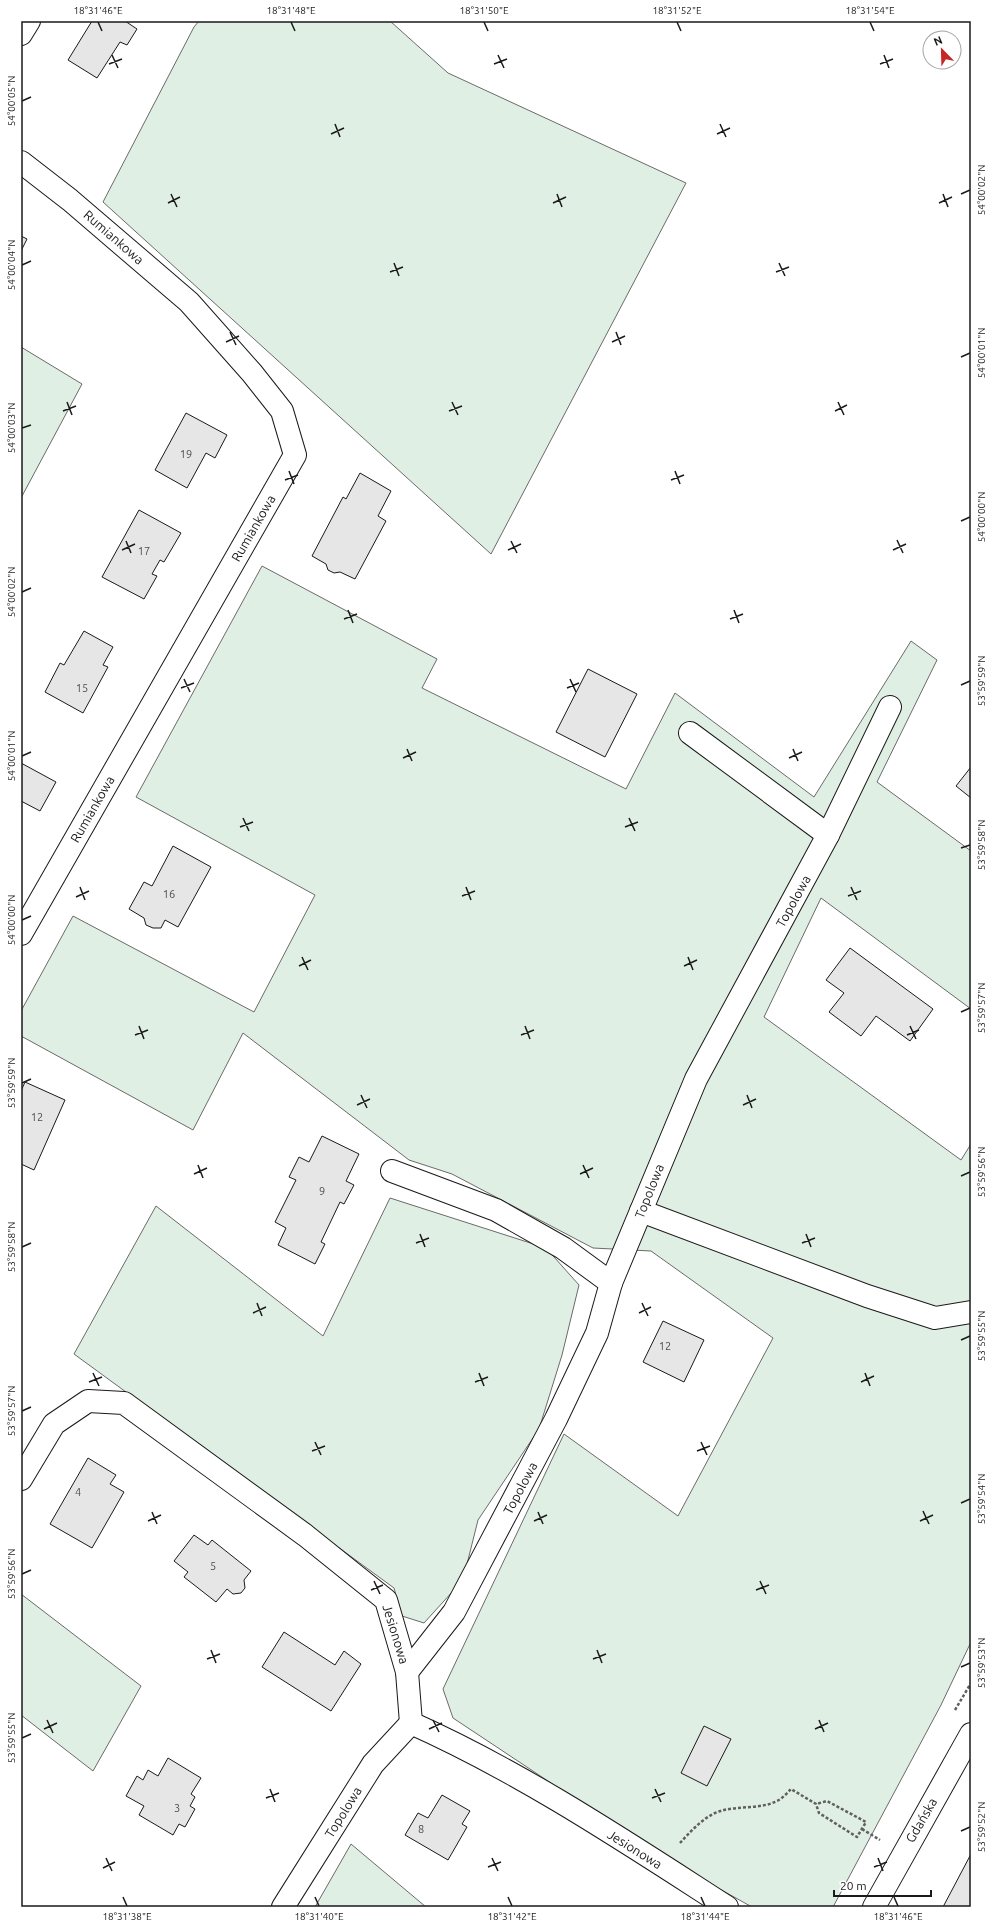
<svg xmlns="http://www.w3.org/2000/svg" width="992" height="1928" font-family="Ubuntu,sans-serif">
  <rect width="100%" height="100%" fill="#fff"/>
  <!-- green -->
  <g fill="#e0efe3" stroke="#6a6a6a">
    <path d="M199,21H390L448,73L686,183L491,554L103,202L194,27Z"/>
    <path d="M21,347L82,384L21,498Z"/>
    <path d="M262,566L437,659L422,688L626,789L675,693L814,797L911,641L937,660L877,782L971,851V1009L821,898L764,1017L961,1160L971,1144V1642L941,1705L833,1907H752L664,1858L453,1718L443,1689L564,1434L678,1516L773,1338L651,1251L593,1248L452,1174L409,1160L243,1033L193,1130L21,1036V1011L73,916L254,1012L315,895L136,797Z"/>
    <path d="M390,1198L546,1248L579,1285L562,1355L539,1429L478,1520L463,1580L424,1623L402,1616L394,1588L74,1354L156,1206L323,1336Z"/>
    <path d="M21,1594L141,1686L93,1771L21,1715Z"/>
    <path d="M351,1844L426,1907H315Z"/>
  </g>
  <!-- building -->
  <g fill="#e6e6e6" stroke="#1a1a1a">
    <path d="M92,21H125L137,29L127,45L120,42L97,78L68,60Z"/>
    <path d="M21,236L27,239L21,251Z"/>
    <path d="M186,413L227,435L215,458L206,453L187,488L155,470Z"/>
    <path d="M360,473L391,491L378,516L386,521L355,579L340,572L334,573L328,570L326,564L312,556L343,497L346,499Z"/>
    <path d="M139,510L181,533L164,562L160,560L152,574L157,576L144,599L102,577Z"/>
    <path d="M84,631L113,647L103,665L108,667L83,713L45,692L60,663L64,665Z"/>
    <path d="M588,669L637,694L605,757L556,732Z"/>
    <path d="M21,763L56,782L40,811L21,801Z"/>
    <path d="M971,767V798L956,786Z"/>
    <path d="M173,846L211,867L178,927L165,920L161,928H153L146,925L144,918L129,909L144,882L152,886Z"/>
    <path d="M850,948L933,1009L910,1041L876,1016L861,1036L829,1012L844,993L826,980Z"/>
    <path d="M25,1082L65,1100L34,1170L21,1164V1091Z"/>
    <path d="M322,1136L359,1154L346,1181L354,1185L344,1204L340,1202L321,1242L325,1244L315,1264L278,1245L286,1228L275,1222L296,1180L289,1177L299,1157L309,1162Z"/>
    <path d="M663,1321L704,1340L684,1382L643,1362Z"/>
    <path d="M88,1458L116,1475L110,1484L124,1492L92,1548L50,1524Z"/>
    <path d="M194,1535L208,1545L212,1540L251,1571L244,1580L245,1588L241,1593L233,1594L227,1589L216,1602L184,1577L188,1572L174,1561Z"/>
    <path d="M284,1632L335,1665L344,1651L361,1664L331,1711L262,1667Z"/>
    <path d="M704,1726L731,1739L707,1786L681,1773Z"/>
    <path d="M168,1758L201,1778L191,1794L195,1797L190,1806L195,1809L185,1827L179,1824L173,1835L139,1815L144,1806L126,1796L137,1776L143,1780L148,1770L158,1776Z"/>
    <path d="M442,1795L470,1811L462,1824L467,1827L448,1860L405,1835L418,1813L428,1818Z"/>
    <path d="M971,1854V1907H943Z"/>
  </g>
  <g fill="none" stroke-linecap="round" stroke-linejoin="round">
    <defs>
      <g id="minor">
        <path d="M21,34L29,21"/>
        <path d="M21,162L70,200L189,302L252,373L282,411L295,455L21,934"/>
        <path d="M690,733L828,835"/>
        <path d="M392,1171L496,1210L563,1248L611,1283"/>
        <path d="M641,1211L867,1296L935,1318L971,1312"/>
        <path d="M21,1479L54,1424L88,1401L124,1403L305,1535L386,1600L407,1672L411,1723"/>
        <path d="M407,1672L454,1612L556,1419L597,1333L611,1283L696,1079L828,835L890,707"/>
        <path d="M411,1723C521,1772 626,1842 727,1907"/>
        <path d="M283,1907L373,1764L411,1723"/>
      </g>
      <path id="major" d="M874,1907L971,1734"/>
    </defs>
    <!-- minor casing -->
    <use href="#minor" stroke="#1a1a1a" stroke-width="24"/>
    <!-- major casing -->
    <use href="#major" stroke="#1a1a1a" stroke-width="24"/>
    <!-- path -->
    <g stroke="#5f5f5f" stroke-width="2.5" stroke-dasharray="3 2" stroke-linecap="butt">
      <path d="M955,1710L971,1683"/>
      <path d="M862,1829L880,1840"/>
      <path d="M680,1843C692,1830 706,1814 724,1810C741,1806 761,1809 777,1801C782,1799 787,1793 791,1789L816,1804L819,1813L857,1837L866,1822L827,1801L816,1804"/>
    </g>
    <!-- minor -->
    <use href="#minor" stroke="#fff" stroke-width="22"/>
    <!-- major -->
    <use href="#major" stroke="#fff" stroke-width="22"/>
  </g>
  <!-- ticks -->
  <path fill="none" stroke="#1a1a1a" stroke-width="1.5" d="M98,22L102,31M291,22L295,31M484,22L488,31M677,22L681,31M870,22L874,31M112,55L118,68M498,55L504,68M884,55L889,68M109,64L122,59M494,64L507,59M880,64L893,59M22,101L31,97M335,124L340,137M720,124L726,137M331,134L344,128M717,134L730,128M171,194L177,207M557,194L562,207M943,194L948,207M961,194L970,190M168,203L180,197M553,203L566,197M939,203L952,197M394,263L399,276M779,263L785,276M22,265L31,261M390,272L403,267M776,272L789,267M230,332L236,345M616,332L621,345M226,342L239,336M612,342L625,336M961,357L970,353M67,402L72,415M452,402L458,415M838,402L844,415M63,411L76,406M449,411L462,406M835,411L847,405M22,428L31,425M289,471L294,484M675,471L680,484M285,480L298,475M671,480L684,475M961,521L970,517M897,540L903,553M126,541L131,553M511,541L517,553M122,550L135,544M508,550L521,544M893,550L906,544M22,592L31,588M348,610L353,623M734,610L739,623M344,619L357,614M730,619L743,614M184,679L190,692M570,679L576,692M961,685L970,681M181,688L194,683M567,688L579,683M407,749L412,761M793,749L798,761M22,756L31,752M403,758L416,752M789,758L802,752M243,818L249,831M629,818L635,831M240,827L253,822M625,827L638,822M961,848L970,845M80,887L85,900M466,887L471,900M851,887L857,900M462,896L475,891M848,896L861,891M76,897L89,891M22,920L31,916M302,957L308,970M688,957L693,970M299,966L311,960M684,966L697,960M961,1012L970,1008M139,1026L144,1039M525,1026L530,1039M910,1026L916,1039M135,1035L148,1030M521,1035L534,1030M907,1035L919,1030M22,1083L31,1079M361,1095L367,1108M747,1095L752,1108M357,1105L370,1099M743,1105L756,1099M198,1165L203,1178M583,1165L589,1178M194,1174L207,1168M580,1174L593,1168M961,1176L970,1172M420,1234L425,1247M806,1234L811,1247M416,1243L429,1238M802,1243L815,1238M22,1247L31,1243M257,1303L262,1316M642,1303L648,1316M253,1313L266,1307M639,1313L651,1307M961,1340L970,1336M93,1373L99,1386M479,1373L484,1386M865,1373L870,1386M89,1382L102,1377M475,1382L488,1377M861,1382L874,1376M22,1411L31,1407M315,1442L321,1455M701,1442L707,1455M312,1451L325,1446M697,1451L710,1446M961,1503L970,1499M923,1511L929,1524M152,1512L157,1524M538,1512L543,1524M148,1521L161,1515M534,1521L547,1515M920,1521L933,1515M22,1574L31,1570M374,1581L380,1594M760,1581L766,1594M371,1590L383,1585M756,1590L769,1585M211,1650L216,1663M597,1650L602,1663M207,1659L220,1654M593,1659L606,1654M961,1667L970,1663M47,1720L53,1733M433,1720L439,1732M819,1720L824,1732M44,1729L57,1723M429,1729L442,1723M815,1729L828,1723M22,1738L31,1734M270,1789L275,1802M655,1789L661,1802M266,1798L279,1793M652,1798L665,1793M961,1831L970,1827M106,1858L112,1871M492,1858L498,1871M878,1858L883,1871M488,1867L501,1862M874,1867L887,1862M103,1868L115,1862M123,1897L127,1906M315,1897L319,1906M508,1897L512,1906M701,1897L705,1906M894,1897L898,1906"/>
  <g text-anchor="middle" stroke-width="3" stroke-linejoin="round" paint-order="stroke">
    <!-- number labels -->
    <g font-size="11" fill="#4d4d4d">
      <text x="186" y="458">19</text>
      <text x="144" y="555">17</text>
      <text x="82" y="692">15</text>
      <text x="169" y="898">16</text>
      <text x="37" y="1121">12</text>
      <text x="322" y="1195">9</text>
      <text x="665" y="1350">12</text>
      <text x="78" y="1496">4</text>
      <text x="213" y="1570">5</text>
      <text x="177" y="1812">3</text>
      <text x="421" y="1833">8</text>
    </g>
    <!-- street labels -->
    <g font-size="13" fill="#1a1a1a" stroke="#fff">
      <text transform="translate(114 237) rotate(41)" y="5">Rumiankowa</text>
      <text transform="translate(253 528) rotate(-60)" y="5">Rumiankowa</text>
      <text transform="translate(92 809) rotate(-60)" y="5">Rumiankowa</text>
      <text transform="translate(793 901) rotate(-61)" y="5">Topolowa</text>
      <text transform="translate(649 1191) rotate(-68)" y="5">Topolowa</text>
      <text transform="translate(520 1488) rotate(-62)" y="5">Topolowa</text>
      <text transform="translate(396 1634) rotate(73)" y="5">Jesionowa</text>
      <text transform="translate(343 1812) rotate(-58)" y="5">Topolowa</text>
      <text transform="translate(921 1820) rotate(-60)" y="5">Gdańska</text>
      <text transform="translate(635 1849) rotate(32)" y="5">Jesionowa</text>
    </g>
  </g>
  <!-- border -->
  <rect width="992" height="1928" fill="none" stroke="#ffffff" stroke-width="44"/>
  <!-- north arrow -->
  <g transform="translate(942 50) rotate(337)"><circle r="19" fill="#ffffff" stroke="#a3a3a3"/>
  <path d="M0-3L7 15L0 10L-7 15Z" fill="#c62828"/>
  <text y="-6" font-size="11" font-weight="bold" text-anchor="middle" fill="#1a1a1a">N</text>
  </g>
  <!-- scale -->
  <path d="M834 1890v6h97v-6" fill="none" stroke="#1a1a1a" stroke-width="2"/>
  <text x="840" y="1890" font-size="12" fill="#1a1a1a" stroke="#ffffff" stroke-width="3" paint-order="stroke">20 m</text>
  <rect x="22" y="22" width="948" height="1884" fill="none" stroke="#1a1a1a" stroke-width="1.5"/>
  <g font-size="10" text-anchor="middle" fill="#1a1a1a">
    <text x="98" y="14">18°31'46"E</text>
    <text x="291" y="14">18°31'48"E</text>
    <text x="484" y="14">18°31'50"E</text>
    <text x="677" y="14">18°31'52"E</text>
    <text x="870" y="14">18°31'54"E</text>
    <text transform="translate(11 101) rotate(-90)" y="4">54°00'05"N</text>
    <text transform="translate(981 190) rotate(-90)" y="4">54°00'02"N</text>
    <text transform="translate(11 265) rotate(-90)" y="4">54°00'04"N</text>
    <text transform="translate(981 353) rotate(-90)" y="4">54°00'01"N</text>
    <text transform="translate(11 428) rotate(-90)" y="4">54°00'03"N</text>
    <text transform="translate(981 517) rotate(-90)" y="4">54°00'00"N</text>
    <text transform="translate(11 592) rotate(-90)" y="4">54°00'02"N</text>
    <text transform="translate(981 681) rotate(-90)" y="4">53°59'59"N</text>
    <text transform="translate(11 756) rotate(-90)" y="4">54°00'01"N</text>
    <text transform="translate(981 845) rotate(-90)" y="4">53°59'58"N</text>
    <text transform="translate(11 920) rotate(-90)" y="4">54°00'00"N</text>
    <text transform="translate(981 1008) rotate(-90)" y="4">53°59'57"N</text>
    <text transform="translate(11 1083) rotate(-90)" y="4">53°59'59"N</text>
    <text transform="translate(981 1172) rotate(-90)" y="4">53°59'56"N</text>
    <text transform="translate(11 1247) rotate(-90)" y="4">53°59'58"N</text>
    <text transform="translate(981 1336) rotate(-90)" y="4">53°59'55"N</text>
    <text transform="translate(11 1411) rotate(-90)" y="4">53°59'57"N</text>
    <text transform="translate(981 1499) rotate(-90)" y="4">53°59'54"N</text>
    <text transform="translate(11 1574) rotate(-90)" y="4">53°59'56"N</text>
    <text transform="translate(981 1663) rotate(-90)" y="4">53°59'53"N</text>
    <text transform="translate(11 1738) rotate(-90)" y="4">53°59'55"N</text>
    <text transform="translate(981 1827) rotate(-90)" y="4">53°59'52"N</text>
    <text x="127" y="1920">18°31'38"E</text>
    <text x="319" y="1920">18°31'40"E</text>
    <text x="512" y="1920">18°31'42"E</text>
    <text x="705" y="1920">18°31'44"E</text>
    <text x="898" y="1920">18°31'46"E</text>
  </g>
</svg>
